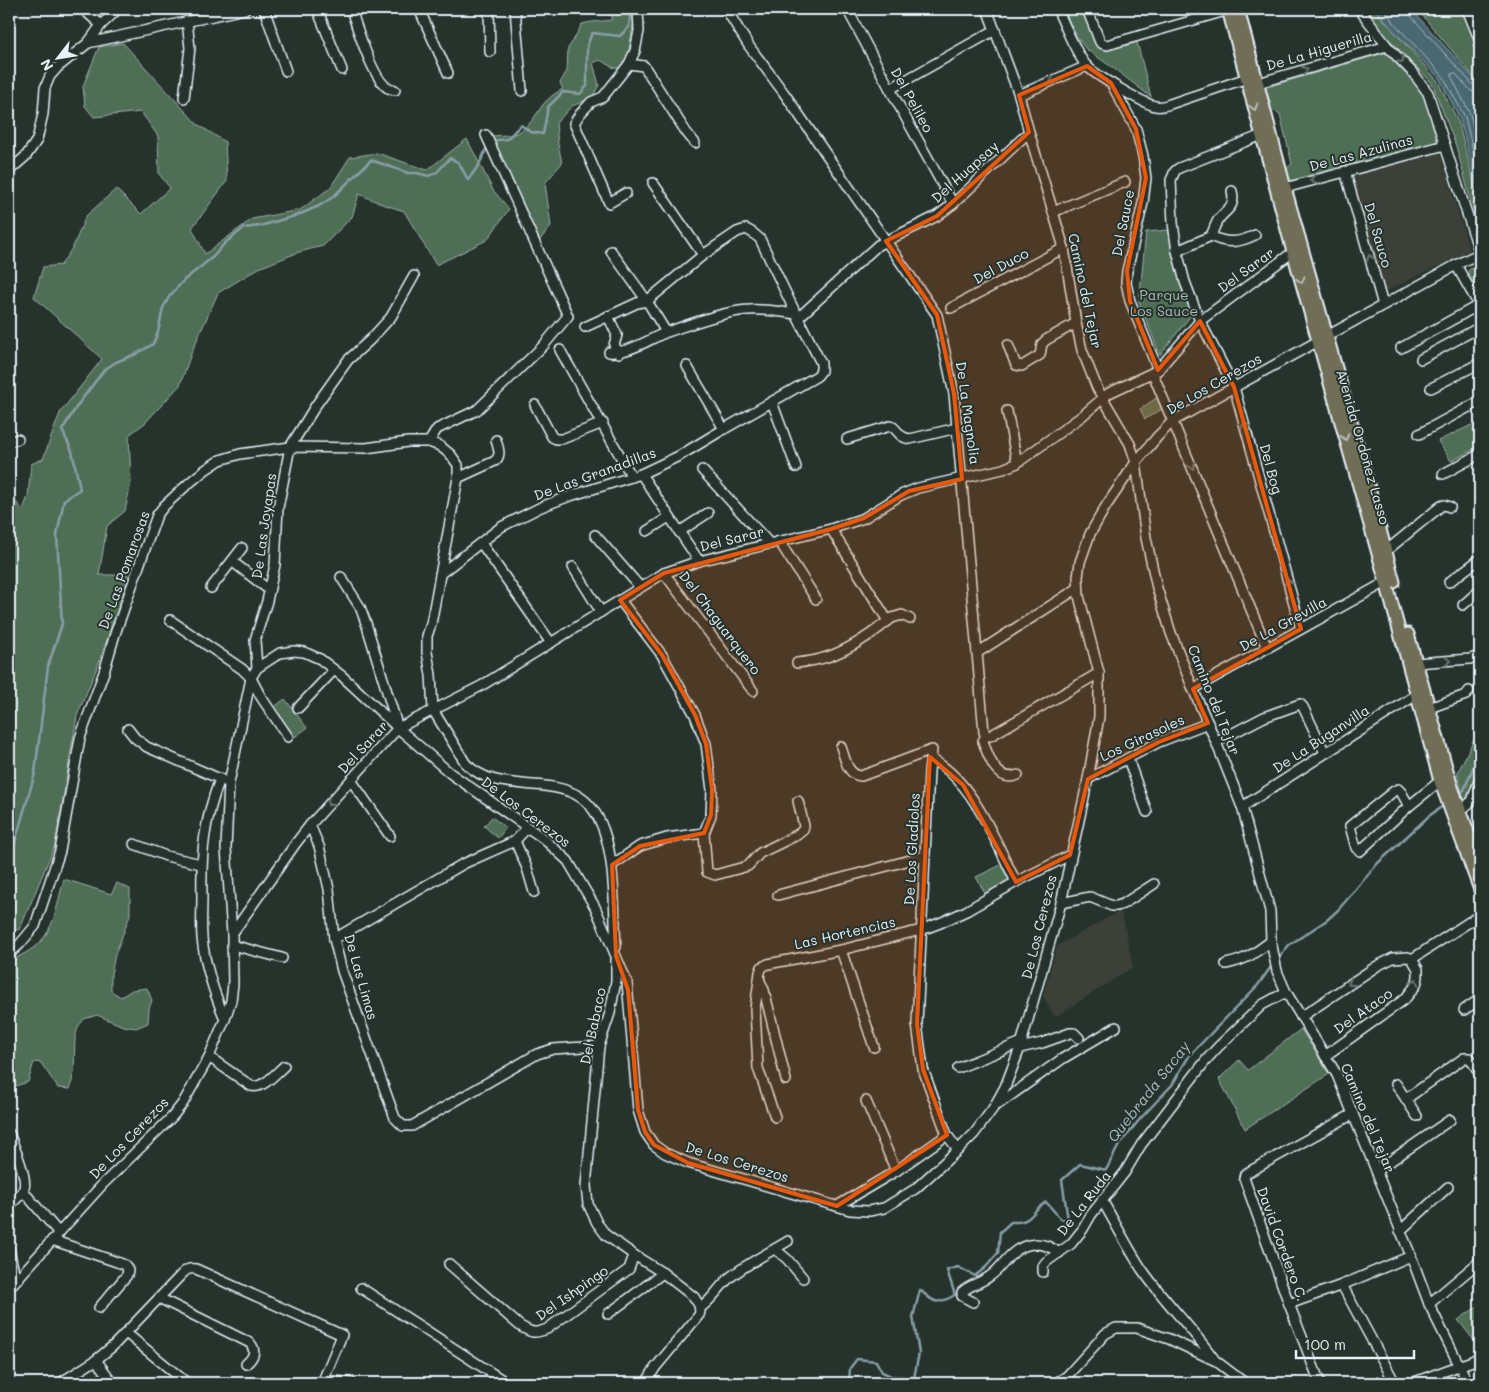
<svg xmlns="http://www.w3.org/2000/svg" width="1489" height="1392" font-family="Mali,sans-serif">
  <rect width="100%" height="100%" fill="#26332d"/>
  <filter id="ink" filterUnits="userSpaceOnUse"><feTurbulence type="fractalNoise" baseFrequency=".02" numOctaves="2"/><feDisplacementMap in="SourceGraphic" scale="10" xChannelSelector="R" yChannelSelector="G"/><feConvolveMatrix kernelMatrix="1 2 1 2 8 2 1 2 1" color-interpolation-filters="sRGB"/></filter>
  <g filter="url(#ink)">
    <!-- built -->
    <g fill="#3b4139">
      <path d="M1439,149L1470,251L1380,294L1346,175Z"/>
      <path d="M1120,911L1124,923L1133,967L1055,1017L1043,996L1057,946Z"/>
    </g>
    <!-- green -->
    <g fill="#506e57" stroke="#9cb0a8">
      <path d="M616,9L627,13L634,19L628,56L620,69L612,67L600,60L593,63L599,85L592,98L572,106L556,123L558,144L562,163L545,183L551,226L539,241L492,136C499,135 512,136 519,132C530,126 535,116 542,106C547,99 555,93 563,89L560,83L567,71L568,48L573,41L582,24C591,21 601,22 611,20L612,13Z"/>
      <path d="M1063,9H1085L1100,46L1107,50L1137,42L1151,97L1116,70L1086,49L1077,37Z"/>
      <path d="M1365,9H1375L1384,20L1437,80L1458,121L1480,206V235L1456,146L1432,83L1380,30Z"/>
      <path d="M1417,9H1463L1480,55V84Z"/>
      <path d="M123,43L197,124L225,142L227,181L192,228L205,254L252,219L300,210L330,188L350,157L377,153L427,170L467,139L493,190L509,209L487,240L436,265L404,211L382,204L359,194L352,217L323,246L299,252L259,268L218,293L192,351L180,385L145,423L129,435L131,483L125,511L107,526L99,575H130L98,665L77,716L55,845L20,929L9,932V494L23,510L28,496L31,464L43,459L60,413L102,359L34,297L43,267L61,265L73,247L86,216L116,189L141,214L170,188L159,174L158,136L141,112L94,117L85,106L83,86L99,47Z"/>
      <path d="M1384,53L1389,54L1423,93L1439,141L1287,183L1285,170L1292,164L1280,114L1270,109L1264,88Z"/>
      <path d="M1168,230L1192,314L1160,355L1139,302L1146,232Z"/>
      <path d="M1480,263V294L1468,273L1469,270Z"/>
      <path d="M1158,397L1164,408L1145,419L1140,409Z"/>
      <path d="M1480,421V446L1451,461L1438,441Z"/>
      <path d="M285,699L307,728L295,737L273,708Z"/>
      <path d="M1480,732V764L1465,802L1457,774L1473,741Z"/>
      <path d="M492,817L506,828L498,838L484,826Z"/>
      <path d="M1001,865L1011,881L986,895L976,877Z"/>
      <path d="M64,879L111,894L117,883L130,889V915L115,955L111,974V991L121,997L132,990L147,988L152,1000L149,1009L148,1023L136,1028L123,1026L97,1015L84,1019L78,1027L75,1038L74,1072L70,1089L58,1088L41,1063L34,1062L28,1082L9,1088V962C17,957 25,954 33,948C55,933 57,903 64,879Z"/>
      <path d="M1301,1029L1329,1074L1245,1129L1219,1079L1239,1060L1248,1070Z"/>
      <path d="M1478,1306L1480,1310V1346L1479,1347L1458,1320Z"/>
    </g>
    <!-- water -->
    <path fill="#4a6871" stroke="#899fa7" d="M1376,9H1411L1480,85V199L1460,119L1439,78L1391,28Z"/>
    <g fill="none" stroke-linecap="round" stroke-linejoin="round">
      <!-- shore -->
      <g stroke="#a9bac2" stroke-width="1">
        <path d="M1383,9L1395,24L1443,76L1465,117L1480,179"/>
        <path d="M1407,9L1409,14L1474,86L1480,88"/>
        <path d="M1480,94L1471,91L1455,73L1451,74V76L1470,114L1480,153"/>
      </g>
      <!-- stream -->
      <g stroke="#899fa7" stroke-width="2.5">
        <path d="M490,141L507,139L521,125L531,132L543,134L548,107L563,92L580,94L587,86V46L592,33L620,36L629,27L630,15L628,9"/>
        <path d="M1459,794L1464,790L1480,751"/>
        <path d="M9,863L35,773L48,666L62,624L57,535L64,500L80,489L72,451L62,430L79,403L104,370L116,362L136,354L153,344L158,332L163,308L169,297L184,280L213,257L225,243L244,228L260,226L298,215L319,206L333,197L371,160L408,173H417L429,176L437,172L450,158L459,163L468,180L479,165L488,145"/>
        <path d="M1277,960L1289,945L1327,920L1338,910L1378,863L1429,816L1444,805"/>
        <path d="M849,1383L850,1368L857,1359L876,1361L882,1372L891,1376L914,1378L919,1353L913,1317L920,1290C936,1304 937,1305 955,1295L947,1270L958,1267L975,1276L986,1267L998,1253L1000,1232L1011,1222C1034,1223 1030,1211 1046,1202L1061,1219L1068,1220L1062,1180L1080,1164L1106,1170L1119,1145L1140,1119L1172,1085L1189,1056L1258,985L1273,964"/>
      </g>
      <defs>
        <g id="minor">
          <path d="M83,9L101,25"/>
          <path d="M264,9L286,71"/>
          <path d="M317,9L342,70"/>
          <path d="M351,9C356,25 373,80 388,88C390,89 393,89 395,90"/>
          <path d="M419,9L448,73"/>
          <path d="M489,9L490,52"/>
          <path d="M515,9L522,91"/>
          <path d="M726,9L749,46L784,93L937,315L954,394L984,732L986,735"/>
          <path d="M847,9L890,89L953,204"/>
          <path d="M987,9L1019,95L1029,132L1064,248L1076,323L1082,350L1097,388L1130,444L1136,462L1146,538L1157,588L1171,633L1193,689L1216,742L1242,807L1270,911L1271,941L1277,971L1286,992L1337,1075L1411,1256L1429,1304L1468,1383"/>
          <path d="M1057,9C1066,27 1073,48 1085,64C1092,74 1143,103 1155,106C1160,107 1165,106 1170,104L1247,78"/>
          <path d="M1087,9L1100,42L1103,44L1107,45L1229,10"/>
          <path d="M1359,9L1387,46L1414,74L1428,93L1480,254"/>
          <path d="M1467,9L1480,41"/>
          <path d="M88,43L101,25L118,9"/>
          <path d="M629,64L644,66L686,132L695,143"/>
          <path d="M1111,83L1136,129L1143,156L1146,178L1143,203L1127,271L1126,283L1130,301L1158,370"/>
          <path d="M1258,83L1387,46"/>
          <path d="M890,89L995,30"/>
          <path d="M1019,95L1087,66"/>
          <path d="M184,98L190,48L187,21"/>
          <path d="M1262,135L1179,168L1175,171L1171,180L1173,223L1177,251L1185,282L1200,321L1234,387L1301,629"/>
          <path d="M9,171L26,156L37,140L43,114L45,88L50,76L58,67L88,43L245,9"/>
          <path d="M1345,171L1383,305"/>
          <path d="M653,183L703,255"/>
          <path d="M1285,188L1445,145"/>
          <path d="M626,193L609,203L574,123L580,114L591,102L603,97L629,64L635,51L639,31L638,9"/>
          <path d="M1053,212L1125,182"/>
          <path d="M1211,236C1213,231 1215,225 1218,220C1226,209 1236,208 1232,191"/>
          <path d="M1177,251L1211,236C1226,244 1239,243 1255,235"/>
          <path d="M1456,265L1480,307"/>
          <path d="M951,308L1064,248"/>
          <path d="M608,316L617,335L614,345L619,353"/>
          <path d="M798,318L878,245L937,216L953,204L1029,132"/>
          <path d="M585,327L637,303L647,301L611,251"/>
          <path d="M666,332L647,301L703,255L737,232L746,229L753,233L760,239L796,314"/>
          <path d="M1008,345L1016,365L1022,366L1040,355L1042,344L1046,340L1076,323"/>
          <path d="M1401,348L1479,305"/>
          <path d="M560,350L632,477"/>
          <path d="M1421,359L1480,327"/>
          <path d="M687,366L724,429"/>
          <path d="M1153,374L1267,648"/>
          <path d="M1431,388L1480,363"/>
          <path d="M772,402L796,467"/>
          <path d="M535,405L552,437L556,439H562L603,423"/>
          <path d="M1007,411L1017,463"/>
          <path d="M1419,434L1480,401"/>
          <path d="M847,439L890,426L893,427C900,433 899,437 910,439L957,428"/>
          <path d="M9,442L18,439"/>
          <path d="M429,442L437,429L477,410L543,346L568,316L486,135"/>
          <path d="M702,470L770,544"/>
          <path d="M641,474L699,561"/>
          <path d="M1443,474L1480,454"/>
          <path d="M458,478L495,461C502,455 498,448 496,440"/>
          <path d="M831,529L888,621L892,618L902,615L910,619"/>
          <path d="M647,531L669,517"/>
          <path d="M679,532L708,513"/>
          <path d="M595,535L640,587"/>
          <path d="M779,541L816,599"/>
          <path d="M481,543L551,643"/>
          <path d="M1386,551L1441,506L1444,505L1450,507"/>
          <path d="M233,562L269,590"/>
          <path d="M573,567L601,612"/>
          <path d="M664,573L753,691"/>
          <path d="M440,574L501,527L541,507L567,497L641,474L679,456L724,429L817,376L821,371V363L796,314C781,312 765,309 749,310C728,310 688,325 667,332C649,339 629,354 609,352"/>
          <path d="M341,577L360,607L366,623L398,728"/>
          <path d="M1449,582L1480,559"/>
          <path d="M211,588L242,548"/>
          <path d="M620,600L662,655L695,715L706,744L712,790L711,815L704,833L707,872L715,875L748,866L760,853L797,835L803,830L804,826L798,801"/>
          <path d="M1463,605L1480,590"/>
          <path d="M170,620L242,669L251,678L261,697L288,737"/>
          <path d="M977,653L1078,588"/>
          <path d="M797,663C805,662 813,661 820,659C845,653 868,637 888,621"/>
          <path d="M1416,663L1470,659L1480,656"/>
          <path d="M257,668L255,640L267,601L275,565L278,508L290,447L316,405L348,360L370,340L391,317L414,276"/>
          <path d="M1193,689L1386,582"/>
          <path d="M298,708L334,670"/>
          <path d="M1429,708L1466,695L1469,691"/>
          <path d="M128,729L135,738L147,747L220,779"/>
          <path d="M986,735L990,736L1099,673"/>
          <path d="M986,735L983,741C988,756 997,784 1018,775"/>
          <path d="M1216,742L1264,717L1300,704L1303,707L1325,753"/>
          <path d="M841,747C845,758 847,775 861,776L932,750L929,771L917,1024L923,1069L947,1135L958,1150"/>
          <path d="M931,759C973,780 995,841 1016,882"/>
          <path d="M1128,759L1147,812"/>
          <path d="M1088,779L1159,742L1208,723"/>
          <path d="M351,780L390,836"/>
          <path d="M1409,806L1401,792L1398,789L1394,791L1350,826L1356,848L1360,851L1409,806L1440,781"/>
          <path d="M1242,807L1416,695"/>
          <path d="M1460,811L1472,801L1480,778"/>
          <path d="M310,825L319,846L329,889L334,939L342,971L395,1118L403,1126H412L537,1054L553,1049L599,1046"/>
          <path d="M515,841L527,868L534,892"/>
          <path d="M134,844L166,856L201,864"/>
          <path d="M612,865L640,846L667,838L704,833"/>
          <path d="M778,895L925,856"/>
          <path d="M1061,903L1090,897L1112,906H1117L1123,904L1154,884"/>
          <path d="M232,934L296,843L310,825L398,728L481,686L664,573L699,561L831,529L864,518L901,495L918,488L1003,469L1017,463L1082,416L1109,393L1158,370L1200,321L1293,252"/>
          <path d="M334,939L463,864L515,841L527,828"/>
          <path d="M232,945L282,958"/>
          <path d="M841,950L874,1047"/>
          <path d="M9,954L20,944L35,926L60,851L80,738L104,672L115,634L157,515L164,506L188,484L205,470L220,460L240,454L290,447L366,448L408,442H429L440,446L451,455L458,465V478L431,624L427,636V652L431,675L433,710L466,764C487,783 507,782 533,785C549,786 567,788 580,797C619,822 613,905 616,947"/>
          <path d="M616,960V981L610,1013L599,1046L586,1186L588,1204L597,1223L606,1235L634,1255L663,1273L694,1297L699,1305L700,1312L699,1315L655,1368L646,1383"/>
          <path d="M1226,964C1246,960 1255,953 1271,941"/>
          <path d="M760,981L764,990L786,1080"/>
          <path d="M1464,1010L1480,999"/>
          <path d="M1301,1017L1377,966L1393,958L1408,957L1412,959L1480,915"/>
          <path d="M225,1019C214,993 205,966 202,938C201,924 202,910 202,896C201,852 204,821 220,779L229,783"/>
          <path d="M1020,1048L1042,1043L1070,1033H1074L1079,1038"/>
          <path d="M1325,1056L1405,999L1416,985L1418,977V969L1412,959"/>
          <path d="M209,1057L251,1086C263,1089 275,1074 284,1066"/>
          <path d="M958,1068L1022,1042"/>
          <path d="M1396,1084L1417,1116"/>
          <path d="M1406,1099L1464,1058H1470L1480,1074"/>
          <path d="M866,1101L896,1171"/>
          <path d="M997,1105L1062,1059L1116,1027"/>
          <path d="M775,1117L758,1068L755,1009L760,972L762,967L768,964L841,950L921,930L940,923L966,911L1016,882L1070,855"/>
          <path d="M9,1133C13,1145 28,1177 24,1188C22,1195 14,1201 9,1206"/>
          <path d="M1376,1171L1450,1120"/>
          <path d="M23,1191L59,1233"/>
          <path d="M1102,1200C1115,1223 1127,1246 1141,1268C1163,1300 1191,1327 1214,1359"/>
          <path d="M837,1206L896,1171L947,1135"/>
          <path d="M1400,1231L1448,1187"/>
          <path d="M52,1240L117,1262L125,1265L128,1270L127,1275L99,1308"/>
          <path d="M9,1249L14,1272L19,1278"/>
          <path d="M775,1249L787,1259L803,1278"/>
          <path d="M449,1264L520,1326C532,1333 534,1334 547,1329L629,1269L634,1255"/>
          <path d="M1043,1272V1266L1046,1262L1071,1244L1083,1229L1091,1215L1125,1172L1141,1145L1207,1059L1219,1046L1262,1005L1286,992"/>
          <path d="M1342,1285L1395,1383"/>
          <path d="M9,1288L103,1184L172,1117L183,1103L209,1057L225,1019L231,1001L233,984L232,934L226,848L229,783L251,678L257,668L280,653L294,651L304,652L320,659L342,676L398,728L450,773L544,839L568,861L595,907L627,982L638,1110L645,1132L654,1145L665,1153L688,1163L850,1210L869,1211L884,1208L915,1189L958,1150L974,1134L994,1107L1005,1087L1020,1048L1061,903L1088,779L1099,717V673L1079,596L1078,577L1080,562L1090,534L1106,506L1136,462L1158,436L1173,421L1456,265L1480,253"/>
          <path d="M361,1288L507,1383"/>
          <path d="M159,1298L250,1343C257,1351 253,1358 246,1364"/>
          <path d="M973,1302L962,1296V1292C971,1284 981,1283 990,1276C999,1270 1004,1261 1012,1254C1026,1241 1044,1241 1059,1253"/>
          <path d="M1289,1304L1342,1285L1411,1256"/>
          <path d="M1429,1304L1480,1261"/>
          <path d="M700,1308C713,1300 720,1284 733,1275C750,1262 770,1252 788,1241"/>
          <path d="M608,1314L663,1273"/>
          <path d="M126,1333L187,1383"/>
          <path d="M96,1360L113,1383"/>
          <path d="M324,1380L352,1383"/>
          <path d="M60,1383L96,1360L113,1346L182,1274C187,1269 189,1268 196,1269L342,1335L322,1383"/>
          <path d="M1056,1383L1067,1376L1105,1334L1116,1328H1137L1169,1339L1216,1361L1245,1383"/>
          <path d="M1320,1383L1289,1304L1244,1178L1245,1174L1353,1114"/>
          <path d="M1412,1383L1472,1361L1480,1356"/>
        </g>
        <g id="major">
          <path d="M1228,9L1293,252L1386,582L1440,781L1480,890"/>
          <path d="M1238,9L1285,188L1353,428L1394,582"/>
          <path d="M1408,634L1451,784L1480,865"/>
        </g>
      </defs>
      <!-- minor casing -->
      <use href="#minor" stroke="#e8f1f8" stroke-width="12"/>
      <!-- major casing -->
      <use href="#major" stroke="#e8f1f8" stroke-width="15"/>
      <!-- minor -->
      <use href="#minor" stroke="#26332d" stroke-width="9"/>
      <!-- major -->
      <use href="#major" stroke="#716e59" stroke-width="11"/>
    </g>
    <!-- one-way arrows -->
    <defs><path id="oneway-chevron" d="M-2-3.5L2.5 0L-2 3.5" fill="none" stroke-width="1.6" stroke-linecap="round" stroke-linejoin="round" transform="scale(1.25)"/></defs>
    <g stroke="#6a7674">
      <use href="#oneway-chevron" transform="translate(1401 60) rotate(47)"/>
      <use href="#oneway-chevron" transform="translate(1305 70) rotate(-16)"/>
      <use href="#oneway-chevron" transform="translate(1053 81) rotate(157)"/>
      <use href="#oneway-chevron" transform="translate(1313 180) rotate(165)"/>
      <use href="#oneway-chevron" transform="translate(1370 258) rotate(-106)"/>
      <use href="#oneway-chevron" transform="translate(1245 425) rotate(-105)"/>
      <use href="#oneway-chevron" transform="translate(1192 466) rotate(67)"/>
      <use href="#oneway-chevron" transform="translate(1288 582) rotate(-105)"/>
      <use href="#oneway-chevron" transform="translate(1448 661) rotate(-4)"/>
      <use href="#oneway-chevron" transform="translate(330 803) rotate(132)"/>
      <use href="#oneway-chevron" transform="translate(1415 982) rotate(-71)"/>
      <use href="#oneway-chevron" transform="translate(1351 983) rotate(146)"/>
    </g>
    <g stroke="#b8bdb8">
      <use href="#oneway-chevron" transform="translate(1254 107) rotate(75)"/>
      <use href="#oneway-chevron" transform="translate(1301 280) rotate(75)"/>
      <use href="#oneway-chevron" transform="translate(1345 437) rotate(74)"/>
    </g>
  </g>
  <!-- marked area -->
  <path fill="#e8590c" fill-opacity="0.2" stroke="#e8590c" stroke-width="4" stroke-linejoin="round" d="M1087,66L1111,83L1136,129L1146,178L1127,271L1130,301L1158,370L1200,321L1234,387L1301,629L1193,689L1208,723L1159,742L1088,779L1070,855L1016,882L963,785L930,757L917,1024L923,1069L947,1135L837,1206L688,1163L654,1145L645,1132L638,1110L628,990L616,956L612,865L640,846L704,833L711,815L712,790L706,744L695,715L662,655L620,600L664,573L831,529L864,518L909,491L962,479L954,394L937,315L886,241L937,216L1029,132L1019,95Z"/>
  <g text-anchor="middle" stroke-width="4" stroke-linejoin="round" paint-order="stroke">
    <!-- street labels -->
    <g font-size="14" fill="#e8f1f8" stroke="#26332d">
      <text transform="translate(1319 51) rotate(-16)" y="5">De La Higuerilla</text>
      <text transform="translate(912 100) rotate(61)" y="5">Del Pelileo</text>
      <text transform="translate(1361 153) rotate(-15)" y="5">De Las Azulinas</text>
      <text transform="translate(965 172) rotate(-42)" y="5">Del Huapsay</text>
      <text transform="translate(1123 223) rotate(-79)" y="5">Del Sauce</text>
      <text transform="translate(1378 235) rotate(74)" y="5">Del Sauco</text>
      <text transform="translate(1001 266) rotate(-28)" y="5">Del Duco</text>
      <text transform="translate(1246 270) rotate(-36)" y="5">Del Sarar</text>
      <text transform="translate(1085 291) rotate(78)" y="5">Camino del Tejar</text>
      <text transform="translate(1214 384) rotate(-30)" y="5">De Los Cerezos</text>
      <text transform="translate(968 413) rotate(82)" y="5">De La Magnolia</text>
      <text transform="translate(1363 447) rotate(74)" y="5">Avenida Ordoñez Lasso</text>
      <text transform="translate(1271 469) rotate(75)" y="5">Del Bog</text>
      <text transform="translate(595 474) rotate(-20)" y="5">De Las Granadillas</text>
      <text transform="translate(264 526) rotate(-82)" y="5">De Las Joyapas</text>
      <text transform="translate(732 539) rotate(-14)" y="5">Del Sarar</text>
      <text transform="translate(124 570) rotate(-70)" y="5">De Las Pomarosas</text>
      <text transform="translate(720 623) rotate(53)" y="5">Del Chaguarquero</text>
      <text transform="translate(1283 624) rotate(-29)" y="5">De La Grevilla</text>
      <text transform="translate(1214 700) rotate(68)" y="5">Camino del Tejar</text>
      <text transform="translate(1142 738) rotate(-25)" y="5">Los Girasoles</text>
      <text transform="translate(1321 739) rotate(-33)" y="5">De La Buganvilla</text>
      <text transform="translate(363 747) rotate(-47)" y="5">Del Sarar</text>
      <text transform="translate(526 812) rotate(37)" y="5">De Los Cerezos</text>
      <text transform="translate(912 849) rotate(-87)" y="5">De Los Gladiolos</text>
      <text transform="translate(1039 927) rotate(-76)" y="5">De Los Cerezos</text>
      <text transform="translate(845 933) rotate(-13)" y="5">Las Hortencias</text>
      <text transform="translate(361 977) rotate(74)" y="5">De Las Limas</text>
      <text transform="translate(1363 1011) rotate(-35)" y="5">Del Ataco</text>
      <text transform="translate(593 1026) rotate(-78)" y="5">Del Babaco</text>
      <text transform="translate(1368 1118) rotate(67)" y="5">Camino del Tejar</text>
      <text transform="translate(129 1138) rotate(-46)" y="5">De Los Cerezos</text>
      <text transform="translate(737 1162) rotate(17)" y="5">De Los Cerezos</text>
      <text transform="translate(1084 1203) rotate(-52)" y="5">De La Ruda</text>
      <text transform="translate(1282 1244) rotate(70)" y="5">David Cordero C.</text>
      <text transform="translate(572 1293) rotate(-35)" y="5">Del Ishpingo</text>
    </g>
    <!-- park labels -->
    <g font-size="14" fill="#abbdb8" stroke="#26332d">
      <text x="1164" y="300">Parque<tspan x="1164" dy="16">Los Sauce</tspan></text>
    </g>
    <!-- water labels -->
    <g font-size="15" font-style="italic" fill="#a9bac2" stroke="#26332d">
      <text transform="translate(1149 1092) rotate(-52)" y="5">Quebrada Sacay</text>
    </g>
  </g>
  <!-- margin -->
  <rect width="1489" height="1392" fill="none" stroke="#26332d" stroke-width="30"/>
  <rect x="15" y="15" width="1459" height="1362" fill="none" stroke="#e8f1f8" stroke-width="2" filter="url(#ink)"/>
  <!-- north arrow -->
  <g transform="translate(58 58) rotate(239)" stroke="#26332d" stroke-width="4" paint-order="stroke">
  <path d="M0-4L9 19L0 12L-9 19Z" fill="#e8f1f8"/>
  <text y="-8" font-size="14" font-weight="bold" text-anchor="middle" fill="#e8f1f8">N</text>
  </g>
  <!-- scale -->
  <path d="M1296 1350v8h118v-8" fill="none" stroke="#e8f1f8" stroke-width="2.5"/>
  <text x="1304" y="1350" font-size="15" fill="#e8f1f8" stroke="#26332d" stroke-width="4" paint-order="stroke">100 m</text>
</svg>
